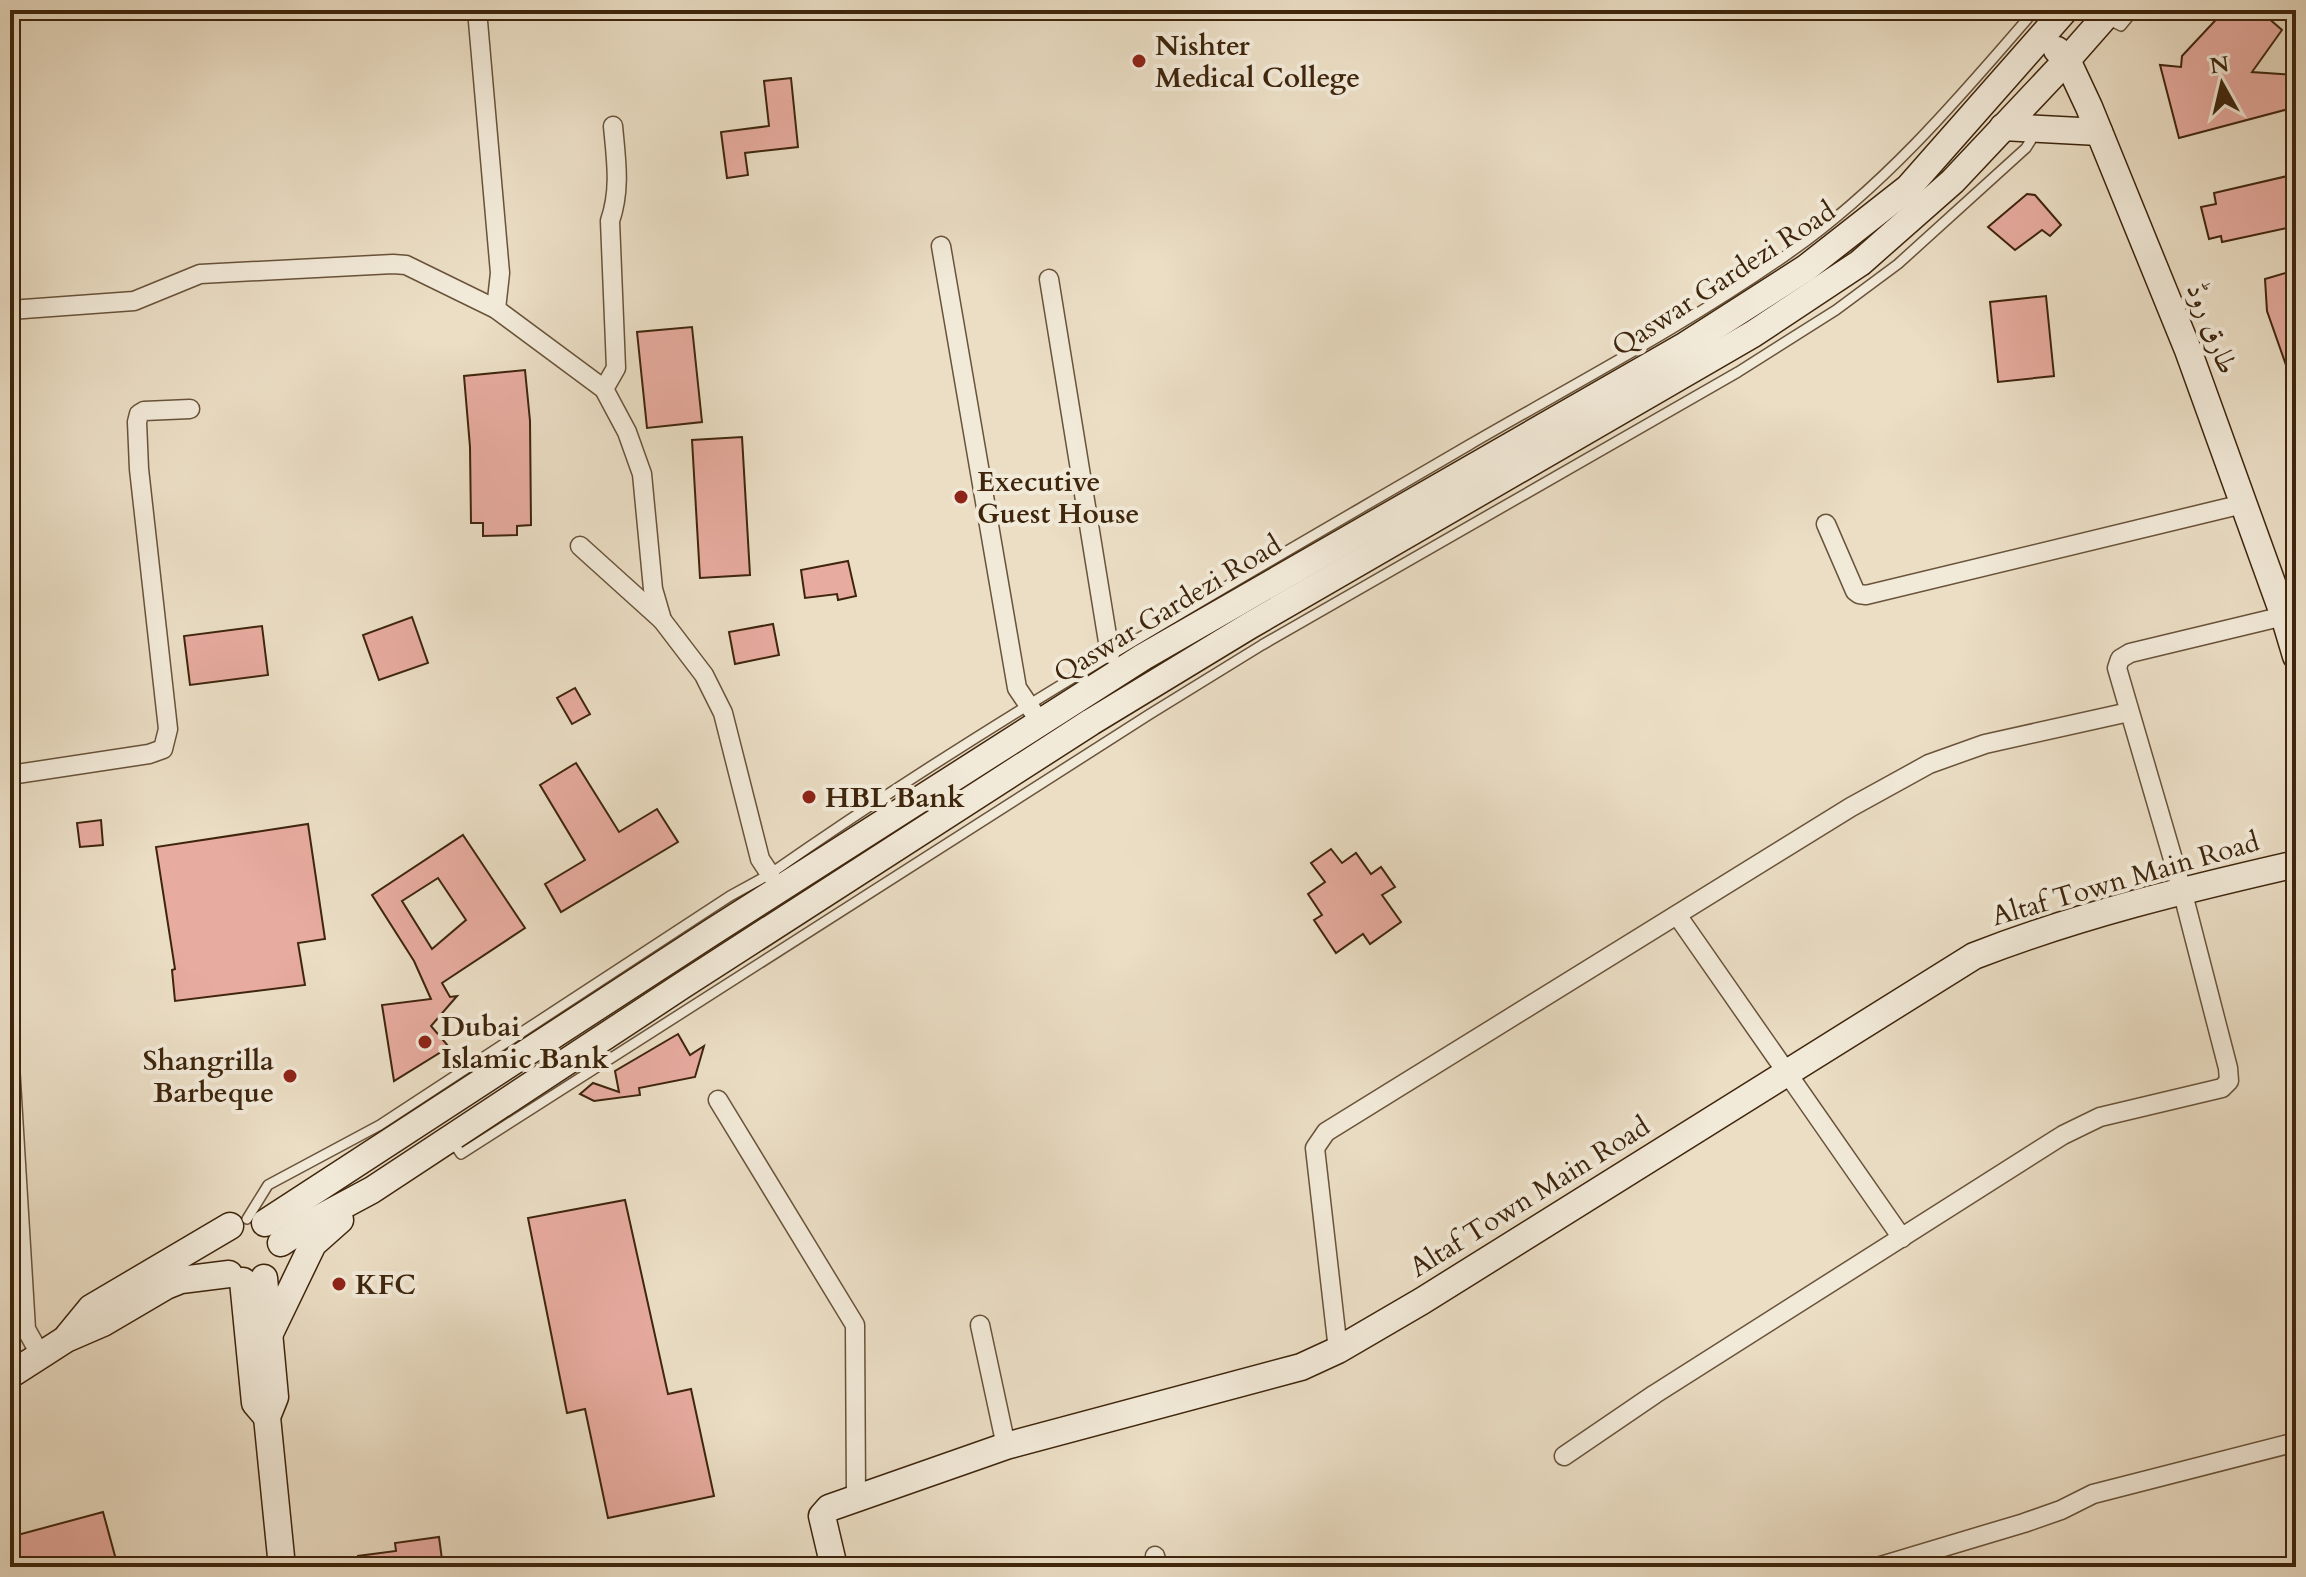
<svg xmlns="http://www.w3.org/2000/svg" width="2306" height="1577" font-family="Cardo,Amiri,serif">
  <rect width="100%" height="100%" fill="#ebdec5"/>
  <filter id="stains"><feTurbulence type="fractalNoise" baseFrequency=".0025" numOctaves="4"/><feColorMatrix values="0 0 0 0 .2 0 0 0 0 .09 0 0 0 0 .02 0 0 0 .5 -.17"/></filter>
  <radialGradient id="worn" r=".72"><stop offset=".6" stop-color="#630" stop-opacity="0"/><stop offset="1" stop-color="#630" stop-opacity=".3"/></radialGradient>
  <!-- building -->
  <g fill="#e7ab9f" stroke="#3e250c" stroke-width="2" fill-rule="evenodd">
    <path d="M2225,10H2259L2282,30L2252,72L2296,75V107L2179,138L2160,65L2181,67L2182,56Z"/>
    <path d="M791,78L798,147L745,153L748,175L727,178L721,132L769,126L764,81Z"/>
    <path d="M2296,174V226L2222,242L2221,236L2209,239L2201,207L2216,204L2214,193Z"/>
    <path d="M2027,194L2035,195L2061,225L2050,236L2042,230L2015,250L1988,227Z"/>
    <path d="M2296,270V381L2292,382L2267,311L2265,279Z"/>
    <path d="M2046,296L2054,376L1998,382L1990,302Z"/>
    <path d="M692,327L702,422L647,428L637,332Z"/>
    <path d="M525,370L530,421L531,525L517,526V535L483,536V523H471L470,447L464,376Z"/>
    <path d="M742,437L750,575L700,578L692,440Z"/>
    <path d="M848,561L856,596L838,600L837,594L805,598L801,570Z"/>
    <path d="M412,617L428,663L379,680L363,635Z"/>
    <path d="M773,624L779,655L735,664L729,632Z"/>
    <path d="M262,626L268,675L190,685L184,636Z"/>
    <path d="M575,688L590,714L572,724L557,698Z"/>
    <path d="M576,763L619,832L657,809L678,842L561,912L545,884L585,860L540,785Z"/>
    <path d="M101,820L103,845L80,847L77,823Z"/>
    <path d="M308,824L325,939L298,943L305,985L175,1001L172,970L175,969L156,847Z"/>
    <path d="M463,835L525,928L442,983L450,997L457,996L431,1026L449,1047L394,1081L382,1005L431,999L414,961L372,895ZM438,878L466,920L432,949L402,901Z"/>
    <path d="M1331,849L1342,863L1356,853L1371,874L1381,867L1395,887L1382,895L1401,922L1370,944L1363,934L1336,953L1314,920L1322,915L1308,894L1325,882L1311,863Z"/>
    <path d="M678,1034L690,1055L704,1046L695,1077L639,1088L640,1095L594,1101L580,1094L593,1083L619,1092L615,1071Z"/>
    <path d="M625,1200L668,1394L691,1389L714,1496L608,1518L585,1409L567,1413L528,1218Z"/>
    <path d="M103,1512L118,1567H10V1537Z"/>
    <path d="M439,1537L443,1567H358V1556L396,1551L395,1543Z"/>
  </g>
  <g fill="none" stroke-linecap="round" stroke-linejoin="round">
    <defs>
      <g id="lane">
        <path d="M2107,19L2121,26L2134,10"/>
        <path d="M452,1141L461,1154L1150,714L1262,645L1738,372L1836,310L1898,264L2026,148L2031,140V132"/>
        <path d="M247,1219L268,1185L380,1125L730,896L770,874C994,717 1233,583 1469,445C1576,383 1687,325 1788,254C1883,188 1960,97 2035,10"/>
      </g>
      <g id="street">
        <path d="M477,10L500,273L496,309"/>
        <path d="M941,246L1017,688L1040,722"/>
        <path d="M1049,279L1110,654"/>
        <path d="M10,310L134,301L200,274L393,264L406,265L496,309L604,389L627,432L642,474L653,589L662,620L704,675L723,713L760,859L770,874"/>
        <path d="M604,389L616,368L610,221C621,189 616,159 613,126"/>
        <path d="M1826,524L1855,591L1859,594L1866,595L2243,504"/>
        <path d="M580,546L662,620"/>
        <path d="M10,775L149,754L163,749L168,729L139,469L137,422L139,414L144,411L190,409"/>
        <path d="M1677,915L1902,1238"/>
        <path d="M10,1065L26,1329L41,1356"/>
        <path d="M718,1100L855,1325L856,1498"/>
        <path d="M980,1325L1006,1446"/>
        <path d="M1338,1350L1315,1148L1326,1132L1851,807L1929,764L1985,744L2129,712"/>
        <path d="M1564,1456L1655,1394L2063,1135L2100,1117L2222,1088L2229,1081L2228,1068L2182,890L2117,668L2120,659L2130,653L2284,616"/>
        <path d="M1155,1556L1158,1567"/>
        <path d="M1877,1567L2024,1523L2061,1510L2093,1494L2296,1442"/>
      </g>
      <g id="secondary">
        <path d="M2057,50L2067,60L2089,107L2188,350L2284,616L2296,656"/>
        <path d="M2003,127L2099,132"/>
        <path d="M265,1223L712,932L1143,657L1686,345L1806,268L1908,188L2065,10"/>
        <path d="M281,1243L316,1220L372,1190L680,987L1091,722L1249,626L1753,334L1860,263L1953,181L2067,60L2111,10"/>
        <path d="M264,1278L275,1397L267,1417L282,1567"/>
        <path d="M243,1281L255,1403L267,1417"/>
        <path d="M271,1331L313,1244L340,1220"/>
        <path d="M68,1336L91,1308L230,1226"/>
        <path d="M10,1375L66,1339L103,1323L166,1286L181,1280L229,1274"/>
        <path d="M834,1567L822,1516L829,1508L1006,1446L1301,1367L1338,1350L1422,1301L1974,956C2079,915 2187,889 2296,864"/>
      </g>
    </defs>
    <!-- lane casing -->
    <use href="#lane" stroke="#69533a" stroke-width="12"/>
    <!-- street casing -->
    <use href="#street" stroke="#69533a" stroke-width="21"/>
    <!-- secondary casing -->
    <use href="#secondary" stroke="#3e250c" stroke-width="29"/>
    <!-- lane -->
    <use href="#lane" stroke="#f2ead9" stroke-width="9"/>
    <!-- street -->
    <use href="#street" stroke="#f2ead9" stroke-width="18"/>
    <!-- secondary -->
    <use href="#secondary" stroke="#f2ead9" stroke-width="26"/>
  </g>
  <!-- markers -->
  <g fill="#8f2418" stroke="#f2ead9" stroke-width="3">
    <circle cx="1139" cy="61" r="8"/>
    <circle cx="961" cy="497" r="8"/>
    <circle cx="809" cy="797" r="8"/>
    <circle cx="425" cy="1042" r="8"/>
    <circle cx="290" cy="1076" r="8"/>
    <circle cx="339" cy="1284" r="8"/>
  </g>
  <g text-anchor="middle" stroke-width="8" stroke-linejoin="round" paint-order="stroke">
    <!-- poi labels -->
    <g font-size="28" font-weight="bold" fill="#3e250c" stroke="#f2ead9" text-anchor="start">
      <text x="1155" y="55">Nishter<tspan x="1155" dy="32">Medical College</tspan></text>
      <text x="977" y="491">Executive<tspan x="977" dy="32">Guest House</tspan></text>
      <text x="825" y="807">HBL Bank</text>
      <text x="441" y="1036">Dubai<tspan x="441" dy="32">Islamic Bank</tspan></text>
      <text x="274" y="1070" text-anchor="end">Shangrilla<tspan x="274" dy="32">Barbeque</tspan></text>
      <text x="355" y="1294">KFC</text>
    </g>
    <!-- street labels -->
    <g font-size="28" fill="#3e250c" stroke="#f2ead9">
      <text transform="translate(1723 278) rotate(-33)" y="10">Qaswar Gardezi Road</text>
      <text transform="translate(2213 328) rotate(69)" y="10">طارق روڈ</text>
      <text transform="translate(1167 608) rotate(-31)" y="10">Qaswar Gardezi Road</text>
      <text transform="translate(2125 878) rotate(-16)" y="10">Altaf Town Main Road</text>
      <text transform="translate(1529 1196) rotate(-32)" y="10">Altaf Town Main Road</text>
    </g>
  </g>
  <!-- margin -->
  <rect width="2306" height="1577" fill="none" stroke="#ebdec5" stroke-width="40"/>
  <rect x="12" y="12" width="2282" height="1553" fill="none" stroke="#3e250c" stroke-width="4"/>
  <rect x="20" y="20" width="2266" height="1537" fill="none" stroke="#3e250c" stroke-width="2"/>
  <!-- north arrow -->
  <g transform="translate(2222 84) rotate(352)" stroke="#f2ead9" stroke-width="6" paint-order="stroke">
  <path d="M0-6L14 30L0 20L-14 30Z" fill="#3e250c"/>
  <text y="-12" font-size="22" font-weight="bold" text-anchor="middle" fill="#3e250c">N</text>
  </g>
  <rect width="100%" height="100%" filter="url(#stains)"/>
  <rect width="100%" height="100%" fill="url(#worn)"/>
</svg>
